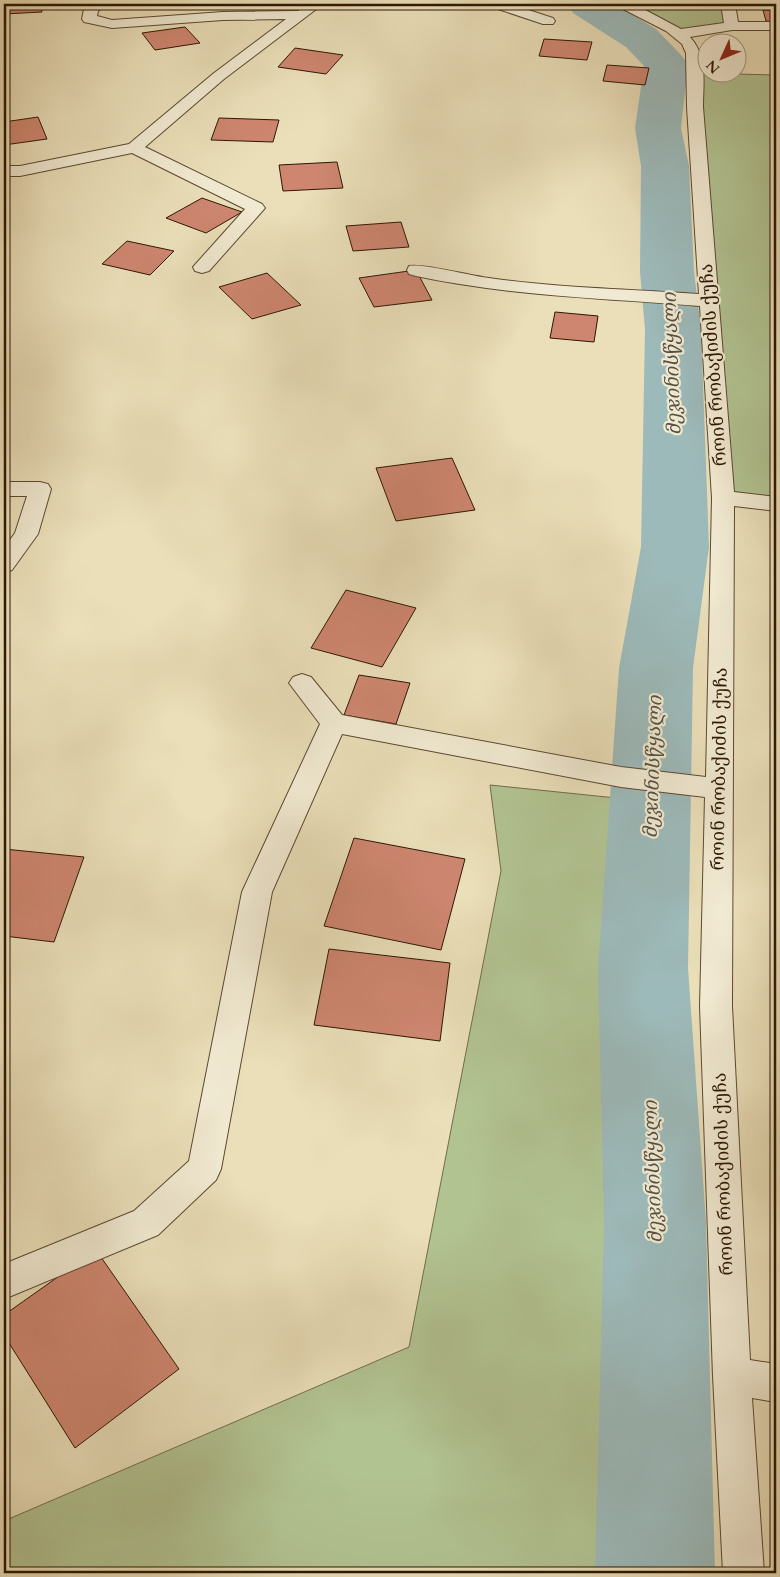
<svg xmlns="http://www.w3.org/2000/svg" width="780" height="1577" font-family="Cardo,'Noto Serif Georgian',serif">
  <rect width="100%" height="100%" fill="#eadfb9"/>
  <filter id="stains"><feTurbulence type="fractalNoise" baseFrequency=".004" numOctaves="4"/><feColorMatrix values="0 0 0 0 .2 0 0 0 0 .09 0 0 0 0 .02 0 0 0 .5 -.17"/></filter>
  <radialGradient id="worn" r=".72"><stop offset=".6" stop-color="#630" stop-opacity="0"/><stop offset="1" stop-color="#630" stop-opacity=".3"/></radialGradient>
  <!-- green -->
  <g fill="#b2c392" stroke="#706d4a">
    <path d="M624,4H728L732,26L678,34Z"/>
    <path d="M695,73L776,75V504L723,498Z"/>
    <path d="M490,785L636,800L625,1573H4V1521L409,1347L501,871Z"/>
  </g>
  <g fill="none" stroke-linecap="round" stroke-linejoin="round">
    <!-- river -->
    <path fill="#9dbaba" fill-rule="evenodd" d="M567,4H615L656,29L681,55L688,64L681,128L689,166L694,272L701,329L709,547L693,668L688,968L706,1222L715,1573H595L604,1222L598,968L619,668L641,547L645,329L640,272L641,166L635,128L644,66L626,47L573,13Z"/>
  </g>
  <!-- building -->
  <g fill="#ce8670" stroke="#2d1703">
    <path d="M4,4H40L42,12L4,14Z"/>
    <path d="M353,4H392L385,9Z"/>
    <path d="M763,10H776V22L766,21Z"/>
    <path d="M185,27L200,43L155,50L142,33Z"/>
    <path d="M544,39L592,42L587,60L539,56Z"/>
    <path d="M295,48L343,55L326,74L278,67Z"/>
    <path d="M607,65L649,68L645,85L603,81Z"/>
    <path d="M38,117L47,139L4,145V122Z"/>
    <path d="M219,118L279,120L273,142L211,140Z"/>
    <path d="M337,162L343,188L283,191L279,165Z"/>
    <path d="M202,198L242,212L206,233L166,218Z"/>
    <path d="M401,222L409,247L353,251L346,226Z"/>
    <path d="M127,241L174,251L150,275L102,264Z"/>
    <path d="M416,270L432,300L374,307L359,278Z"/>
    <path d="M267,273L301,305L252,319L219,287Z"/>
    <path d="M555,312L598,316L594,342L550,338Z"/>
    <path d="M452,458L475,510L396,521L376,468Z"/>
    <path d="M346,590L416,608L382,667L311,648Z"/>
    <path d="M359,675L410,683L396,724L344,715Z"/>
    <path d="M354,838L465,859L441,950L324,926Z"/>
    <path d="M4,849L84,857L54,942L4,936Z"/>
    <path d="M329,949L450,963L440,1041L314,1025Z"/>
    <path d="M96,1250L179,1369L75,1448L4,1335V1315Z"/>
  </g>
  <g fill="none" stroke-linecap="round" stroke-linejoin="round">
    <defs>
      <g id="minor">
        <path d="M90,4H107L98,11L97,16L112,20L223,12L298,11L307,4H323L224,79L145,147L262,204L265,208L209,271L202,273L195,271L193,267L245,209L132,153L20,176H4V166H20L129,144L214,73L286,19L223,20L112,28L84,22L82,19L84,9Z"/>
        <path d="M490,4H510L553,18L555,21L553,24H543L492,7Z"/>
        <path d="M617,4H634L681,29L724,23L721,4H735L738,22H776V30H732L690,37C708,56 703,83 703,107L734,492L776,497V511L734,506L732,1006L750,1360L776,1364V1402L752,1398L764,1573H723L713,1376L700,1006L705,797L621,787L342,734L272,892L221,1169L216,1180L158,1235L4,1299V1264L134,1211L189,1161L242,892L320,724L289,683L293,677L302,674L311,677L342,715L621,767L706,777L712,498L700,306C604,298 510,296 416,276L409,274L407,270L409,266C423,263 471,276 489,278C558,288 629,289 699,294L687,107L686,53L682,44L666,31L619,7Z"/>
        <path d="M4,482H40L48,484L51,489L38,534L12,570L4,573V548L15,533L27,496H4Z"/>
      </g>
    </defs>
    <!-- minor casing -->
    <use href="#minor" stroke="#5c4930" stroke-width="2"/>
    <!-- minor -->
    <use href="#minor" fill="#f1ead2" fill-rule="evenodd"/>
  </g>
  <g text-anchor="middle" stroke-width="4.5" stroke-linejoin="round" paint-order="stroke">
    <!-- street labels -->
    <g font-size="18" fill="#2d1703" stroke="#f1ead2">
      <text transform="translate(713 365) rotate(-94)" y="6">როინ რობაქიძის ქუჩა</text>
      <text transform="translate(719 769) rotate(-89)" y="6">როინ რობაქიძის ქუჩა</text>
      <text transform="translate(723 1174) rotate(-92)" y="6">როინ რობაქიძის ქუჩა</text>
    </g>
    <!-- water labels -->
    <g font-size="19" font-style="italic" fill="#545043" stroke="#f1ead2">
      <text transform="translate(671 364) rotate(-92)" y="7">მეჯინისწყალი</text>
      <text transform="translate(652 767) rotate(-88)" y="7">მეჯინისწყალი</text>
      <text transform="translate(652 1172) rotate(-92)" y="7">მეჯინისწყალი</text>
    </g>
  </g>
  <!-- margin -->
  <rect width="780" height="1577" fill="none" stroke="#eadfb9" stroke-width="20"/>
  <rect x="5" y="5" width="770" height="1567" fill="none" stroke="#2d1703" stroke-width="2.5"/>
  <rect x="10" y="10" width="760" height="1557" fill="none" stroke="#2d1703"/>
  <!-- north arrow -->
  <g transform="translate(722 58) rotate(226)"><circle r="24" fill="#f1ead2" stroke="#a3967f"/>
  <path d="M0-4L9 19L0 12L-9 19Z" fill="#8f2418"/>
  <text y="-8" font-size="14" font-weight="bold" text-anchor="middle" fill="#2d1703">N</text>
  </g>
  <rect width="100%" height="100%" filter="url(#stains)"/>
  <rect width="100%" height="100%" fill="url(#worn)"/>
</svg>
